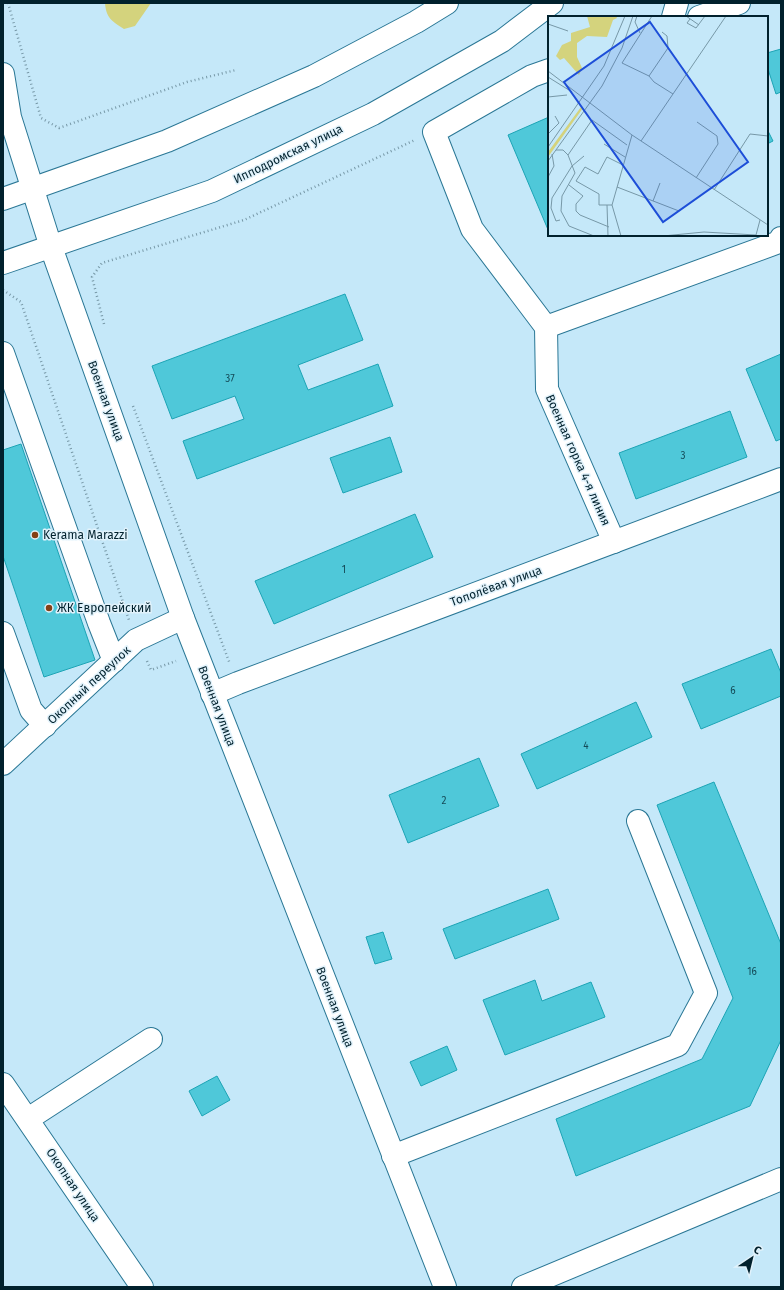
<svg xmlns="http://www.w3.org/2000/svg" width="784" height="1290" font-family="'Fira Sans',sans-serif">
  <rect width="100%" height="100%" fill="#c5e8f9"/>
  <!-- green -->
  <path fill="#d4d37d" d="M105,3H151L135,26L124,29C112,21 106,18 105,3Z"/>
  <!-- building -->
  <g fill="#4fc8d9" stroke="#1ca4b5">
    <path d="M781,49V92L776,94L767,66V53Z"/>
    <path d="M549,117V232L508,135Z"/>
    <path d="M767,129L773,141L767,144Z"/>
    <path d="M345,294L363,340L298,365L308,390L378,364L393,406L197,479L183,441L244,419L235,396L172,419L152,366Z"/>
    <path d="M781,354V439L776,441L746,369Z"/>
    <path d="M730,411L747,457L636,499L619,453Z"/>
    <path d="M390,437L402,472L343,493L330,458Z"/>
    <path d="M21,444L95,660L44,677L3,556V450Z"/>
    <path d="M415,514L433,557L274,624L255,581Z"/>
    <path d="M771,649L781,673V696L701,729L682,684Z"/>
    <path d="M636,702L652,737L537,789L521,754Z"/>
    <path d="M479,758L499,806L408,843L389,795Z"/>
    <path d="M714,782L781,944V1040L750,1106L576,1176L556,1119L702,1059L733,998L657,805Z"/>
    <path d="M548,889L559,919L455,959L443,929Z"/>
    <path d="M383,932L392,959L375,964L366,937Z"/>
    <path d="M535,980L542,1001L591,982L605,1017L505,1055L483,1000Z"/>
    <path d="M447,1046L457,1070L421,1086L410,1062Z"/>
    <path d="M217,1076L230,1100L202,1116L189,1091Z"/>
  </g>
  <g fill="none" stroke-linecap="round" stroke-linejoin="round">
    <defs>
      <g id="minor">
        <path d="M673,17L677,3"/>
        <path d="M699,17L739,3"/>
        <path d="M549,70L532,76L434,132L472,229L546,327L547,389L614,542"/>
        <path d="M546,327L779,242L781,238"/>
        <path d="M3,353L99,623L114,661"/>
        <path d="M3,633L31,710L45,726"/>
        <path d="M212,694L238,683L781,479"/>
        <path d="M3,764L136,640L183,618"/>
        <path d="M3,1084L142,1287"/>
        <path d="M28,1119L151,1039"/>
        <path d="M393,1156L678,1045L706,993L638,821"/>
        <path d="M523,1287L781,1179"/>
      </g>
      <path id="major" d="M3,74L10,117L51,247L183,618L445,1287"/>
      <g id="highway">
        <path d="M3,199L167,141L314,76L416,22L447,3"/>
        <path d="M3,263L212,191L373,114L502,41L552,3"/>
      </g>
    </defs>
    <!-- minor casing -->
    <use href="#minor" stroke="#2a7795" stroke-width="24"/>
    <!-- major casing -->
    <use href="#major" stroke="#2a7795" stroke-width="24"/>
    <!-- highway casing -->
    <use href="#highway" stroke="#2a7795" stroke-width="24"/>
    <!-- path -->
    <g stroke="#7899a8" stroke-width="2.5" stroke-dasharray="1 3" stroke-linecap="butt">
      <path d="M8,3L41,118L59,128L187,82L236,70"/>
      <path d="M3,290L21,302L129,620"/>
      <path d="M104,324L92,277L102,263L244,220L415,140"/>
      <path d="M133,406L230,664"/>
      <path d="M147,661L151,670L176,661"/>
    </g>
    <!-- minor -->
    <use href="#minor" stroke="#fff" stroke-width="22"/>
    <!-- major -->
    <use href="#major" stroke="#fff" stroke-width="22"/>
    <!-- highway -->
    <use href="#highway" stroke="#fff" stroke-width="22"/>
  </g>
  <!-- markers -->
  <g fill="#854016" stroke="#e1f2fb" stroke-width="1.5">
    <circle cx="35" cy="535" r="4"/>
    <circle cx="49" cy="608" r="4"/>
  </g>
  <g text-anchor="middle" stroke-width="3" stroke-linejoin="round" paint-order="stroke">
    <!-- number labels -->
    <g font-size="10" fill="#144b58">
      <text x="230" y="382">37</text>
      <text x="683" y="459">3</text>
      <text x="344" y="573">1</text>
      <text x="733" y="694">6</text>
      <text x="586" y="749">4</text>
      <text x="444" y="804">2</text>
      <text x="752" y="975">16</text>
    </g>
    <!-- street labels -->
    <g font-size="12" fill="#01212d" stroke="#e1f2fb">
      <text transform="translate(288 154) rotate(-26)" y="4">Ипподромская улица</text>
      <text transform="translate(106 401) rotate(70)" y="4">Военная улица</text>
      <text transform="translate(578 460) rotate(66)" y="4">Военная горка 4-я линия</text>
      <text transform="translate(496 586) rotate(-20)" y="4">Тополёвая улица</text>
      <text transform="translate(89 685) rotate(-43)" y="4">Окопный переулок</text>
      <text transform="translate(217 706) rotate(69)" y="4">Военная улица</text>
      <text transform="translate(335 1007) rotate(69)" y="4">Военная улица</text>
      <text transform="translate(73 1185) rotate(56)" y="4">Окопная улица</text>
    </g>
    <!-- poi labels -->
    <g font-size="12" fill="#01212d" stroke="#e1f2fb" text-anchor="start">
      <text x="43" y="539">Kerama Marazzi</text>
      <text x="57" y="612">ЖК Европейский</text>
    </g>
  </g>
  <!-- overview -->
  <g transform="translate(548 16)">
    <rect width="220" height="220" fill="#c5e8f9"/>
    <path d="M39,0H68L69,2L65,4L59,21L39,20L29,27V41L34,52L31,59L16,42L12,44L8,40L14,29L23,25V17L42,11ZM33,91L35,92L0,141V136Z" fill="#d4d37d"/>
    <path fill="none" stroke="#7798a7" stroke-width="1" d="M89,0L87,6L92,17M104,0L74,47L101,60L106,66L125,78M138,0L151,9M142,3L139,7L148,12L157,0M0,8L20,15M0,55L84,119L220,209M101,60L120,32L119,20L114,16M0,61L24,76M0,81L19,79M0,118L11,107L7,100M93,125L178,0M56,128L77,141M0,131L56,50L77,0M8,134H15L20,139L27,157L14,180L13,195L21,210L46,220M20,139L44,104L79,129M0,145L54,70L74,32L85,0M0,161L6,150L4,138M148,162L170,128L169,120L149,106M21,169L35,180L28,188V195L32,199L61,211M69,171L131,195M166,174L202,118L220,120M105,185L112,167M59,189L60,220M64,189H51V178L28,165L37,151L50,158L59,141L75,149M12,204L8,205L3,192L4,182L24,150L36,140M73,220L64,189L84,119M115,220L156,216L208,219L212,204"/>
    <path fill="#1d4ed8" fill-opacity="0.15" stroke="#1d4ed8" stroke-width="2" d="M102,6L200,146L115,206L16,66Z"/>
    <rect width="220" height="220" fill="none" stroke="#01212d" stroke-width="2"/>
  </g>
  <!-- border -->
  <rect width="784" height="1290" fill="none" stroke="#01212d" stroke-width="8"/>
  <!-- north arrow -->
  <g transform="translate(752 1258) rotate(35)" stroke="#e1f2fb" stroke-width="3" paint-order="stroke">
  <path d="M0-3L7 15L0 10L-7 15Z" fill="#01212d"/>
  <text y="-6" font-size="11" font-weight="bold" text-anchor="middle" fill="#01212d">С</text>
  </g>
</svg>
